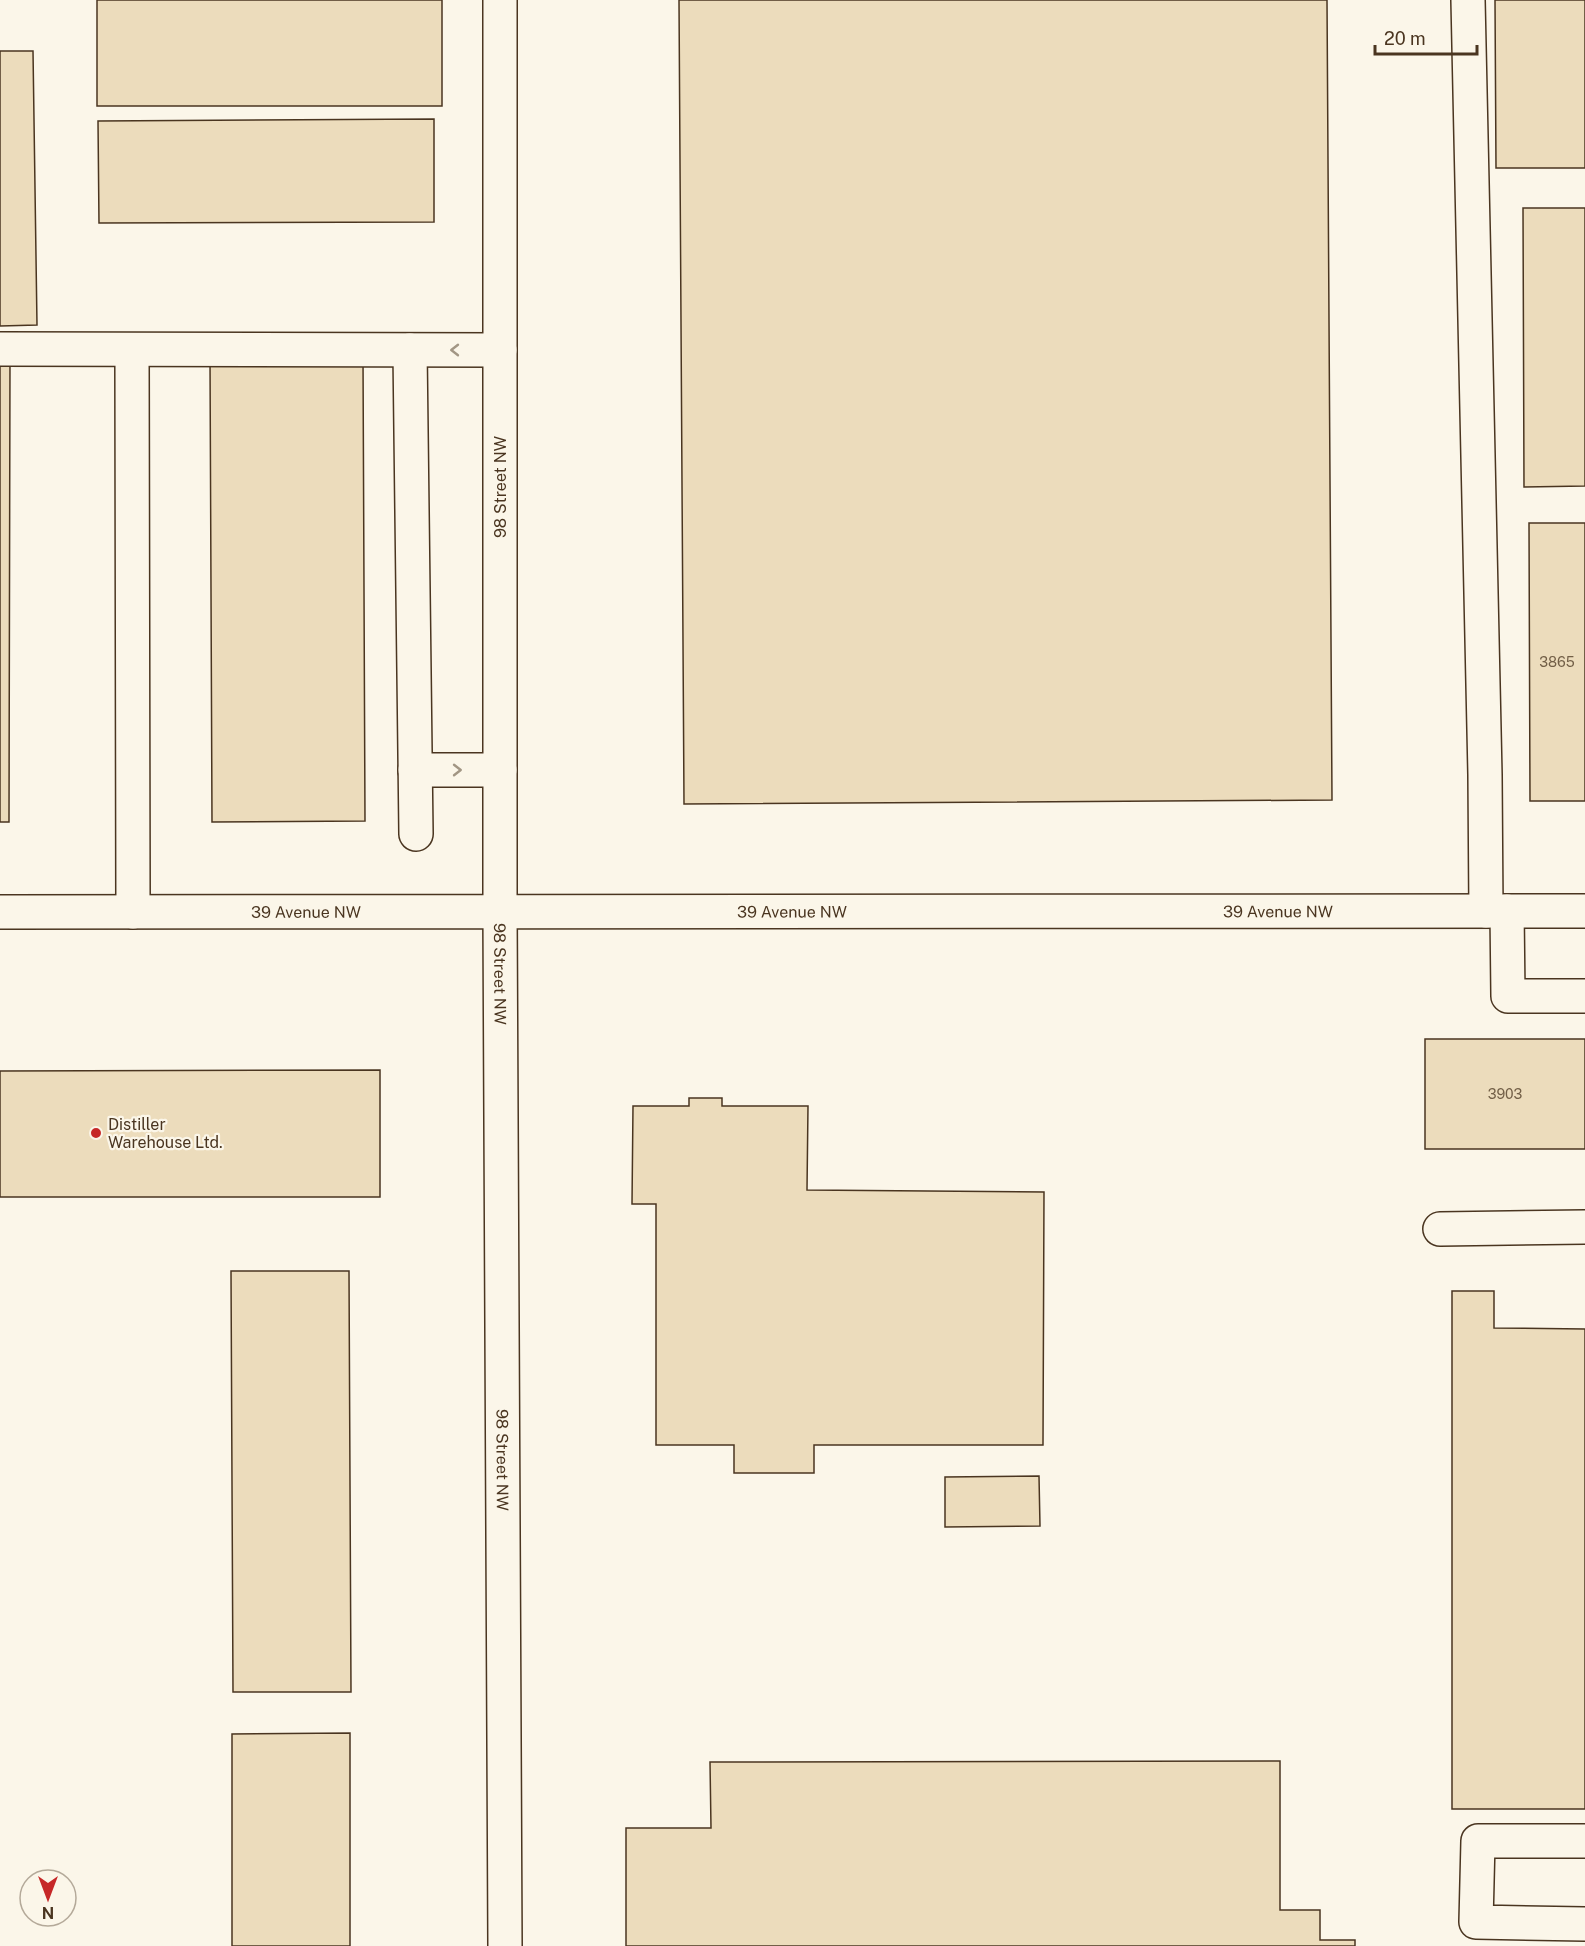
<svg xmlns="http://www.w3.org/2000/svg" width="1585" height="1946" font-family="'Public Sans',sans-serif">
  <rect width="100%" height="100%" fill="#fbf6e9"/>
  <!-- building -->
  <g fill="#ecdcbc" stroke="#4a3520" stroke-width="1.5">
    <rect x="97" y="0" width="345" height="106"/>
    <path d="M679,0H1327L1332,800L684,804Z"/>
    <path d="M1495,0H1585V168H1496Z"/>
    <path d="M0,51H33L37,325L0,326Z"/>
    <path d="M434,119V222L99,223L98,121Z"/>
    <path d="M1523,208H1585V486L1524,487Z"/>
    <path d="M0,357H10L9,822H0Z"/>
    <path d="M363,357L365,821L212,822L210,358Z"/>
    <path d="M1529,523H1585V801H1530Z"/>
    <rect x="1425" y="1039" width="160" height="110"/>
    <path d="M380,1070V1197H0V1071Z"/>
    <path d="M689,1098H722V1106H808L807,1190L1044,1192L1043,1445H814V1473H734V1445H656V1204H632L633,1106H689Z"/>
    <path d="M231,1271H349L351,1692H233Z"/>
    <path d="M1452,1291H1494V1328L1585,1329V1809H1452Z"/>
    <path d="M1039,1476L1040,1526L945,1527V1477Z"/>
    <path d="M350,1733V1946H232V1734Z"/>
    <path d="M1280,1761V1910H1320V1940H1355V1946H626V1828H711L710,1762Z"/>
  </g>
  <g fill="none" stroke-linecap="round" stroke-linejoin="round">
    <defs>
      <g id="minor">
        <path id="s1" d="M500,0V912L505,1946"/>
        <path d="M1468,0L1485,775L1486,911"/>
        <path d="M0,349L500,350"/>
        <path d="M132,350L133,912"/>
        <path d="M410,350L416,834"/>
        <path d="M415,770H500"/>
        <path d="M1507,911L1508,996H1585"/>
        <path id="s2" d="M0,912L1585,911"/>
        <path d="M1440,1229L1585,1227"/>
        <path d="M1585,1841H1478L1476,1922L1585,1924"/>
      </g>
    </defs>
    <!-- minor casing -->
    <use href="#minor" stroke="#4a3520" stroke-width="36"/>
    <!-- minor -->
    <use href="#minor" stroke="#fbf6e9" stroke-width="33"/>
  </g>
  <!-- one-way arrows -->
  <defs><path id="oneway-chevron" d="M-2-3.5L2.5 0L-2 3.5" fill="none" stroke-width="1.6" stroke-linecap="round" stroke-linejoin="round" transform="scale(1.5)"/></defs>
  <g stroke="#a29684">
    <use href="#oneway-chevron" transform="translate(455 350) rotate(180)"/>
    <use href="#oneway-chevron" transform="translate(457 770)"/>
  </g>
  <!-- markers -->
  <circle fill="#c62828" stroke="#fbf6e9" stroke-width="2" cx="96" cy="1133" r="6"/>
  <g text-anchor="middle" stroke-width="4.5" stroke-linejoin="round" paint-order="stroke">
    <!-- number labels -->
    <g font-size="14" fill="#725f47">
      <text x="1557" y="667">3865</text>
      <text x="1505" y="1099">3903</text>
    </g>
    <!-- street labels -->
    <g font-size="16" fill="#4a3520" stroke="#fbf6e9">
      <text transform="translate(500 487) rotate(-90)" y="6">98 Street NW</text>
      <text dy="6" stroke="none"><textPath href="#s2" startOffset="792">39 Avenue NW</textPath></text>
      <text dy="6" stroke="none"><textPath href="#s2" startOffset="1278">39 Avenue NW</textPath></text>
      <text dy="6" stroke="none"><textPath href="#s2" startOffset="306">39 Avenue NW</textPath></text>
      <text dy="6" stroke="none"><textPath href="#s1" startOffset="974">98 Street NW</textPath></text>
      <text dy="6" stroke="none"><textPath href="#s1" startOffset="1460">98 Street NW</textPath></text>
    </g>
    <!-- poi labels -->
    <g font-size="16" fill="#4a3520" stroke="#fbf6e9" text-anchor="start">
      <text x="108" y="1130">Distiller<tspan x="108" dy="18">Warehouse Ltd.</tspan></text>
    </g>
  </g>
  <!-- north arrow -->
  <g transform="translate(48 1898) rotate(180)"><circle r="28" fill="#fbf6e9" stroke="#b4a999" stroke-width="1.5"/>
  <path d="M0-4.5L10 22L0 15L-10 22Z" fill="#c62828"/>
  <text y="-9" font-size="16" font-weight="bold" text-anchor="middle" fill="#4a3520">N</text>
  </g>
  <!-- scale -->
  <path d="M1375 45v9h102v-9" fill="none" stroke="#4a3520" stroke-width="3"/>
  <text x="1384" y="45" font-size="18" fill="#4a3520" stroke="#fbf6e9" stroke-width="4.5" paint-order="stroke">20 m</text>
</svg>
